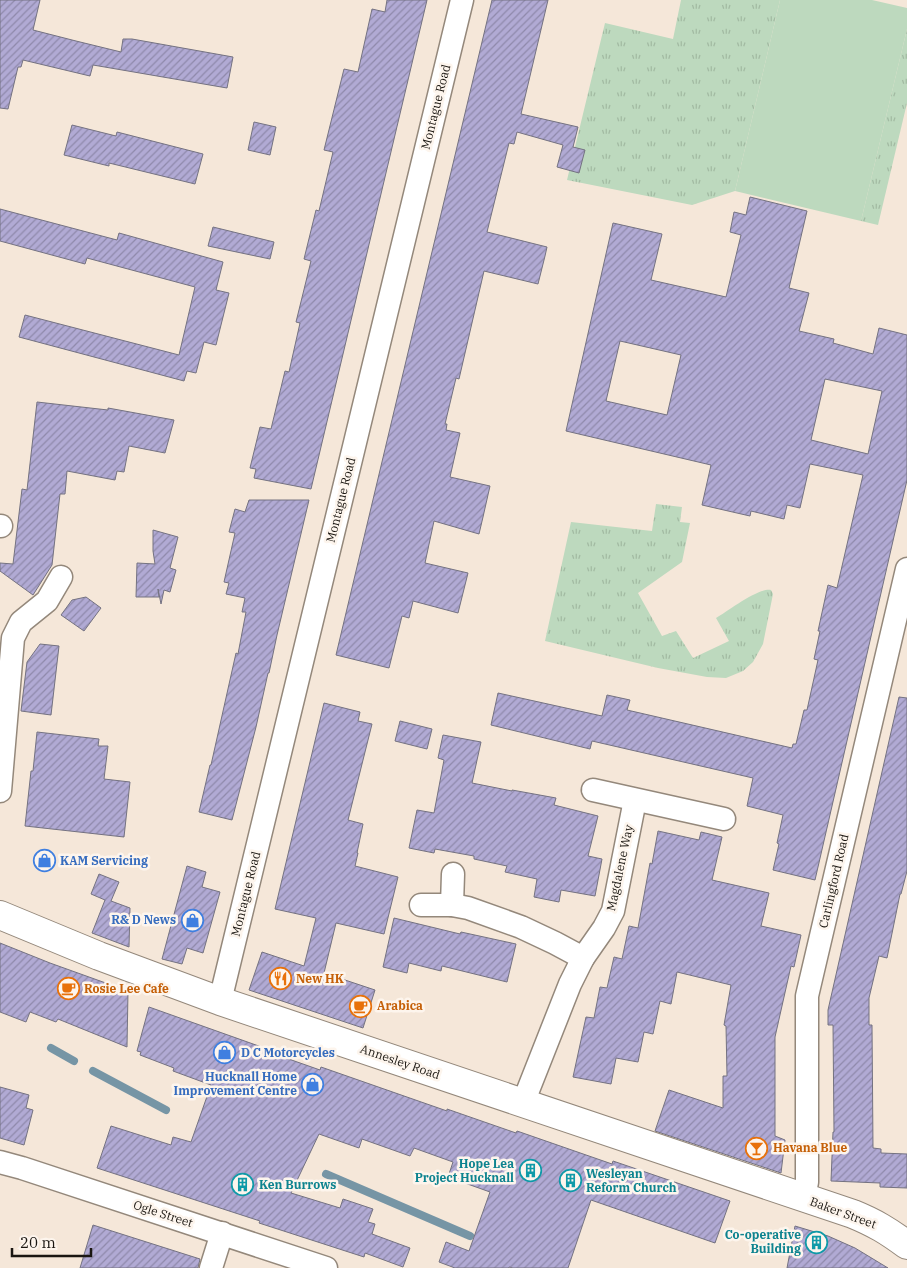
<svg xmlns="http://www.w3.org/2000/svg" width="907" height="1268" font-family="'IBM Plex Serif',serif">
  <defs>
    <pattern id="grass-tufts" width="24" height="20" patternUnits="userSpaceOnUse" patternTransform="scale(1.25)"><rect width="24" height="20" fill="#bdd9be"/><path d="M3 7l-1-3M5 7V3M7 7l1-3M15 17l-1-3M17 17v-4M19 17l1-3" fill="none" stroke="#a2baa2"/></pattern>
    <pattern id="building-hatch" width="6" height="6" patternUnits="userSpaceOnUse" patternTransform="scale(1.25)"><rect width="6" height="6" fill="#b1aad4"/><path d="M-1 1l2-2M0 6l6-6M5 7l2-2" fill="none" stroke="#8f89ab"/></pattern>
  </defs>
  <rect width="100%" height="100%" fill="#f5e7d9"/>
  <!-- grass -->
  <g fill="url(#grass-tufts)">
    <path d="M681,0H780L735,191L692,205L567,180L605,23L673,39Z"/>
    <path d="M907,29V103L878,225L861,221Z"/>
    <path d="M656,504L682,507L680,522L690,523L682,562L638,593L662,636L676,631L693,658L729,641L716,618C728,611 759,587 771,590L773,594L763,644L753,662L743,671L726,678L707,677L658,668L545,641L571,522L652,531Z"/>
  </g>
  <!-- park -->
  <path fill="#bdd9be" d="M780,0H872L907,8V29L861,221L735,191Z"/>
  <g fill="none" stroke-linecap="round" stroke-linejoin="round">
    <!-- stream -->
    <g stroke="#7695a5" stroke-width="8">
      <path d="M51,1048L74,1061"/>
      <path d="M93,1071L166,1110"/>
      <path d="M326,1174L470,1236"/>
    </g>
  </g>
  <!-- building -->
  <g fill="url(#building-hatch)" stroke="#747281" fill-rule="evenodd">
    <path d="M0,0H40L33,30L76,41L121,52L123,39H132L233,57L227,88L93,65L90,76L23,60L21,67H18L8,109L0,108Z"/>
    <path d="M387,0H427L311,489L254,478L256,469L250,468L260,427L271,429L285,371L289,372L300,323L296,322L311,261L304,259L316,210L319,211L333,152L324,150L344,69L358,72L372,9L385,12Z"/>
    <path d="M492,0H548L521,114L578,127L573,147L585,150L579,173L557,167L563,145L517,132L514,144L509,143L487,232L547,247L545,256L538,284L484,271L459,379L456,378L445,424H447L446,430L460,433L450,477L490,486L483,517L479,534L434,521L425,563L468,573L458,613L413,601L409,618L402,616L389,668L336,655Z"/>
    <path d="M254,122L276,127L270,155L248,150Z"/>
    <path d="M72,125L116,136L117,132L203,154L195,184L109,163V166L64,155Z"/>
    <path d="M750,197L807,211L789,288L809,293L799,331L834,339L833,343L873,354L879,328L907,335V480L815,880L773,870L779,844L777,843L783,815L747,806L753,778L592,741L590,749L491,725L498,693L602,716L607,695L630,700L627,710L792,748L793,744H796L804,710H807L818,660L814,659L820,631H818L828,585L837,588L863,475L810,464L800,508L787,505L784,519L751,511L750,516L702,505L711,465L566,431L613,223L662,234L651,280L726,297L741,235L730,232L734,212L746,215ZM620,341L681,355L667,415L606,401ZM825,379L882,391L868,454L811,440Z"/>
    <path d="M0,209L117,240L119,233L223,262L216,290L229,293L216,345L204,342L196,373L187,371L184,381L19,337L25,315L179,355L195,287L87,258L85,264L0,241Z"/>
    <path d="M213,227L274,242L270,259L208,246Z"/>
    <path d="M37,402L108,410V408L174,420L165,453L129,446L124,472L117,471L115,480L67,471L65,494H60L52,565L33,595L0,571V563L13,564L22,489L27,490Z"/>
    <path d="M249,500H309L277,635L269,673H268L256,727L232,820L199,812L210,765H211L236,653L238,654L246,612H242L245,598L226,594L229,583L224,582L235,533L229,532L235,509L245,512Z"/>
    <path d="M153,530L178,537L170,568L176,570L170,592L164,590L161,604L158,589L159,597H136L137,563L155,564L153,551Z"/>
    <path d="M86,597L101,608L84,631L61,615L72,600Z"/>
    <path d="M40,644L59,646L51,715L21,711L27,662Z"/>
    <path d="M899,697L907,698V871L901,894H900L887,958L879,956L869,998V1025H872L873,1148L881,1149V1153L907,1154V1188L880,1187V1183L831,1181L833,1132H834L833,1025H828V1010Z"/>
    <path d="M324,703L360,712L358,721L372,724L348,820L363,824L357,853H358L355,866L398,877L384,934L336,923L324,973L375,990L363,1028L249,990L262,952L304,966L316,918L275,909Z"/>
    <path d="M400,721L432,729L427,749L395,741Z"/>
    <path d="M37,732L99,739L98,746H108L104,779L130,782L124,837L25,826L31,771H33Z"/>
    <path d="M443,735L481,742L472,783L512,791V790L556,798L554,805L598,816L588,856L602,859L595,896L561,890L559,902L534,897L537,879L505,872L507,866L474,859V856L435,849L434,853L409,848L417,810L434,813L444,760L438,758Z"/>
    <path d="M658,831L699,840L701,832L722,837L712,880L769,893L761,926L801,935L794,967L791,966L775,1037V1136L785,1140L781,1173L655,1131L669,1090L723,1108V1076H727L726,1026L724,1025L731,985L677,972L671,1004L660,1001L653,1034L644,1032L638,1062L616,1058L611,1084L573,1077L586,1017L594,1018L600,987L607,988L614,957L622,959L629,926L638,928L650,863L652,864Z"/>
    <path d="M187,866L206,872L202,887L220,892L203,953L187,948L182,964L162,959Z"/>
    <path d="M99,874L119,882L111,901L130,908L129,947L92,933L105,900L91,894Z"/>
    <path d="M394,918L460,934L461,932L516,944L507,982L442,966L441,971L409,963L407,973L383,967Z"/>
    <path d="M0,943L50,963L128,991L127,1047L58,1019L56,1022L30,1012L26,1022L0,1012Z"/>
    <path d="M149,1007L284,1055L283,1057L320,1070L321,1067L447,1111V1109L516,1133L517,1131L612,1164L613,1161L730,1201L715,1243L591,1200L568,1268H513L509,1267V1268H455L439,1262L446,1242L469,1251L490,1192L448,1177L453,1162L414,1148L410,1156L362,1139L359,1148L319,1134L291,1193L340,1208L343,1199L373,1209L368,1222L375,1224L372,1234L410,1248L403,1267L365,1253L364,1257L259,1223L260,1221L97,1168L111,1126L171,1145L173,1137L191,1142L211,1085L173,1071L174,1068L140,1055L141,1052L137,1051Z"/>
    <path d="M0,1087L29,1095L26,1108L33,1110L24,1145L0,1138Z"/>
    <path d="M93,1225L200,1259L198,1268H80Z"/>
    <path d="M795,1226L828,1236L855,1248L888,1268H787Z"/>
  </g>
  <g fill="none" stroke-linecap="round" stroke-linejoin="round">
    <defs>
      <g id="street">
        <path d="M0,526H1"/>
        <path d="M593,790L724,819"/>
        <path d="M0,791L13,638L21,622L47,601L61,577"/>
        <path d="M421,905H452L468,908L521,927L555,943L583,958"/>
        <path d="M452,905L453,874"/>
        <path d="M220,1001L462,0"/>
        <path d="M523,1103L570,984L583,958L604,928L613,911L635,800"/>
        <path d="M0,1162L22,1168L326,1268"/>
        <path d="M804,1198L807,1182V996L907,569"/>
        <path d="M211,1268L222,1233"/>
      </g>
      <path id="secondary" d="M0,915L99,956L220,1001L853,1214C875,1223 888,1231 907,1245"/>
    </defs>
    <!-- street casing -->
    <use href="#street" stroke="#94887b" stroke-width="25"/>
    <!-- secondary casing -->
    <use href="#secondary" stroke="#94887b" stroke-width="30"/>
    <!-- street -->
    <use href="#street" stroke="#fff" stroke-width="22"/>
    <!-- secondary -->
    <use href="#secondary" stroke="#fff" stroke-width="28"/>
  </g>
  <!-- icons -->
  <defs>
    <symbol id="shop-ring" viewBox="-11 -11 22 22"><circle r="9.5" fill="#fdf5ed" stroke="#3f7fe0" stroke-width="1.5"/><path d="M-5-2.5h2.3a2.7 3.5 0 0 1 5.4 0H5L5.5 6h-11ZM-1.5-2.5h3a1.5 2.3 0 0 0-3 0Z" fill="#3f7fe0"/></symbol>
    <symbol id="restaurant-ring" viewBox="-11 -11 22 22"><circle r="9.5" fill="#fdf5ed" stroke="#e8710a" stroke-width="1.5"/><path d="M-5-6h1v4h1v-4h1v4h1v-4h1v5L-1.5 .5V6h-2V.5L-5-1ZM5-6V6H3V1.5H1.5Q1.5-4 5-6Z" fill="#e8710a"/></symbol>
    <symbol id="cafe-ring" viewBox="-11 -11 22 22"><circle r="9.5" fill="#fdf5ed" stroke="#e8710a" stroke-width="1.5"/><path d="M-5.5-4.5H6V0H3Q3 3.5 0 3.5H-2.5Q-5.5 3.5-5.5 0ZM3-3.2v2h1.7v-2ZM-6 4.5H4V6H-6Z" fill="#e8710a"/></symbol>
    <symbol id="bar-ring" viewBox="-11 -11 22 22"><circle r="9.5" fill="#fdf5ed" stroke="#e8710a" stroke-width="1.5"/><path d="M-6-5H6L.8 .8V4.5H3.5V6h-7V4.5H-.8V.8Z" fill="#e8710a"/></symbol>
    <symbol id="building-ring" viewBox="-11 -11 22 22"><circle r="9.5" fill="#fdf5ed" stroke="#0f9aa8" stroke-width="1.5"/><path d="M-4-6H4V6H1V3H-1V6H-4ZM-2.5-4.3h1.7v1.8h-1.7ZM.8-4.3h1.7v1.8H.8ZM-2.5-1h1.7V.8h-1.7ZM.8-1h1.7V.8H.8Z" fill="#0f9aa8"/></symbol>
  </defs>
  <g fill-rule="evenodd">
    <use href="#shop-ring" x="32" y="848" width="25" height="25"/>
    <use href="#shop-ring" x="180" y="908" width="25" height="25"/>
    <use href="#restaurant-ring" x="268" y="966" width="25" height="25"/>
    <use href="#cafe-ring" x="56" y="976" width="25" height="25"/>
    <use href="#cafe-ring" x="348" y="994" width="25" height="25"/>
    <use href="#shop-ring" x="212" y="1040" width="25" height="25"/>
    <use href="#shop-ring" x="300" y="1072" width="25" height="25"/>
    <use href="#bar-ring" x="744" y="1136" width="25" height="25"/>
    <use href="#building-ring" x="518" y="1158" width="25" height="25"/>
    <use href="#building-ring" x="558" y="1168" width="25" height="25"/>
    <use href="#building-ring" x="230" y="1172" width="25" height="25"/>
    <use href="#building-ring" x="804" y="1230" width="25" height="25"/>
  </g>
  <g text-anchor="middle" stroke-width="5" stroke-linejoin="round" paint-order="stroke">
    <!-- street labels -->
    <g font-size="12" fill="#1a1611" stroke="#fdf5ed">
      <text transform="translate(436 107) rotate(-76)" y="4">Montague Road</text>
      <text transform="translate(341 500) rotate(-76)" y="4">Montague Road</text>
      <text transform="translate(620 868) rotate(-78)" y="4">Magdalene Way</text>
      <text transform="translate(834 881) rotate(-77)" y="4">Carlingford Road</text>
      <text transform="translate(246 894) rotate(-76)" y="4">Montague Road</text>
      <text transform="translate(400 1062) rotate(19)" y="4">Annesley Road</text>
      <text transform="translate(843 1213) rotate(20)" y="4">Baker Street</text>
      <text transform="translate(163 1214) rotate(18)" y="4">Ogle Street</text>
    </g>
    <!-- shop labels -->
    <g font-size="12" font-weight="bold" fill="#366cbe" stroke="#fdf5ed" text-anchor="start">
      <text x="60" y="865">KAM Servicing</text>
      <text x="176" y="924" text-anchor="end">R&amp; D News</text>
      <text x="241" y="1057">D C Motorcycles</text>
      <text x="297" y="1081" text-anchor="end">Hucknall Home<tspan x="297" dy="14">Improvement Centre</tspan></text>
    </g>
    <!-- food labels -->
    <g font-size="12" font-weight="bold" fill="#c56008" stroke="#fdf5ed" text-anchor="start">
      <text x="296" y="983">New HK</text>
      <text x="84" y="993">Rosie Lee Cafe</text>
      <text x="377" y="1010">Arabica</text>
      <text x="773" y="1152">Havana Blue</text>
    </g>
    <!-- culture labels -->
    <g font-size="12" font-weight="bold" fill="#0d838f" stroke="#fdf5ed" text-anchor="end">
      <text x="514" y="1168">Hope Lea<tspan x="514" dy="14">Project Hucknall</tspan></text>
      <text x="586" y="1178" text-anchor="start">Wesleyan<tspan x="586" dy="14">Reform Church</tspan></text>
      <text x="259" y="1189" text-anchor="start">Ken Burrows</text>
      <text x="801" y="1239">Co-operative<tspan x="801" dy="14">Building</tspan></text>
    </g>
  </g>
  <!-- scale -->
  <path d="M12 1248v8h79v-8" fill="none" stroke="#1a1611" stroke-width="2.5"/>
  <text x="20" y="1248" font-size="15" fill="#1a1611" stroke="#fdf5ed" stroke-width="4" paint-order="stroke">20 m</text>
</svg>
